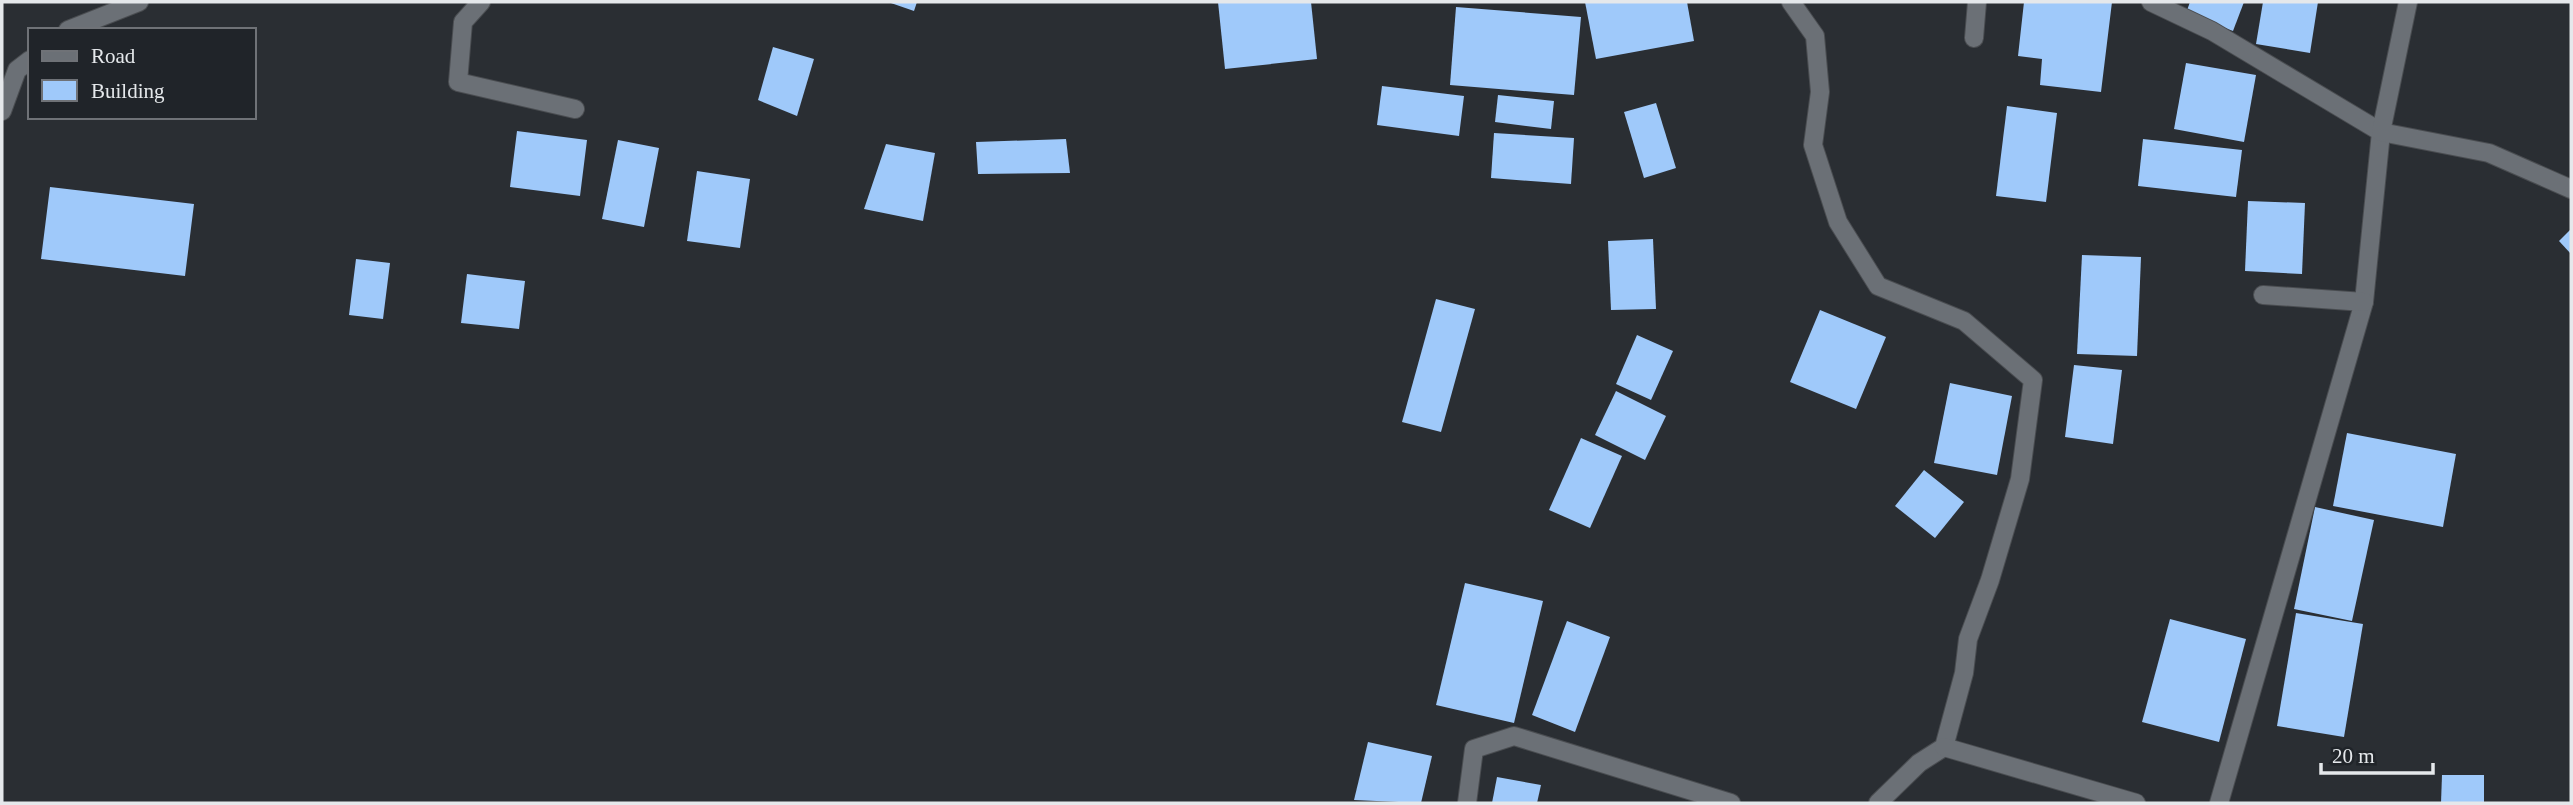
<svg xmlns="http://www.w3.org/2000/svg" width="2573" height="805" font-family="Georgia,serif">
  <rect width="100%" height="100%" fill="#2a2e33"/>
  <!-- building -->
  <g fill="#9fc9fa">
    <path d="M888,2H917L914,11Z"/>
    <path d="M1218,2H1311L1317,59L1225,69Z"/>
    <path d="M1585,2H1687L1694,41L1596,59Z"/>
    <path d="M2024,2H2112L2101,92L2040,85L2042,59L2018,56Z"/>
    <path d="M2190,2H2244L2233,31L2186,13Z"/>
    <path d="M2263,2H2318L2310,53L2256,44Z"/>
    <path d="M1456,7L1581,17L1574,95L1450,85Z"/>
    <path d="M773,47L814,59L797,116L758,100Z"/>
    <path d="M2186,63L2256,75L2244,142L2174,129Z"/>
    <path d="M1382,86L1464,96L1459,136L1377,125Z"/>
    <path d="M1498,95L1554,101L1551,129L1495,122Z"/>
    <path d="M1656,103L1676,168L1644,178L1624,112Z"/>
    <path d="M2007,106L2057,113L2046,202L1996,196Z"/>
    <path d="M517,131L587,140L580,196L510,187Z"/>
    <path d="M1494,133L1574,138L1571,184L1491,178Z"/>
    <path d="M1066,139L1070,173L978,174L976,142Z"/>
    <path d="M2143,139L2242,150L2236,197L2138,186Z"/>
    <path d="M618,140L659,148L644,227L602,219Z"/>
    <path d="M886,144L935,153L923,221L864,209Z"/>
    <path d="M697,171L750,179L740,248L687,241Z"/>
    <path d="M50,187L194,204L185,276L41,259Z"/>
    <path d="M2248,201L2305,203L2302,274L2245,271Z"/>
    <path d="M2571,229V254L2559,241Z"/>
    <path d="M1653,239L1656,309L1611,310L1608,241Z"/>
    <path d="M2082,255L2141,257L2137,356L2077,354Z"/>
    <path d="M356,259L390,263L383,319L349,315Z"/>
    <path d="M467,274L525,281L519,329L461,323Z"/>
    <path d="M1436,299L1475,309L1441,432L1402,422Z"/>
    <path d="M1820,310L1886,337L1856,409L1790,382Z"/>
    <path d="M1637,335L1673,351L1651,400L1616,384Z"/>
    <path d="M2074,365L2122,370L2113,444L2065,437Z"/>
    <path d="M1950,383L2012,396L1997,475L1934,463Z"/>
    <path d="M1616,391L1666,416L1645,460L1595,435Z"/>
    <path d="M2347,433L2456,454L2443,527L2333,506Z"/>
    <path d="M1581,438L1622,456L1590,528L1549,510Z"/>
    <path d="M1924,470L1964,502L1935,538L1895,506Z"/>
    <path d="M2315,507L2374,520L2352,621L2294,609Z"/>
    <path d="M1465,583L1543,601L1514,723L1436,705Z"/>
    <path d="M2296,613L2363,624L2344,737L2277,726Z"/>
    <path d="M2170,619L2246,639L2219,742L2142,722Z"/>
    <path d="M1567,621L1610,637L1575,732L1532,715Z"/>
    <path d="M1368,742L1432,756L1421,803L1354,800Z"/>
    <path d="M2442,775H2484V803H2441Z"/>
    <path d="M1497,777L1541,785L1537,803H1492Z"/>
  </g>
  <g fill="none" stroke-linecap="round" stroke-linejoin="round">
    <defs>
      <g id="street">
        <path d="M481,2L463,22L458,82L575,109"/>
        <path d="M1791,2L1815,36L1820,92L1813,145L1838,222L1878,286L1964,321L2033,380L2020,479L1990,580L1968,639L1964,673L1944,747L1919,763L1878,803"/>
        <path d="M2151,2L2212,31L2381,132L2364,302L2219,803"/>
        <path d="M2408,2L2381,132L2489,153L2571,189"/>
        <path d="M68,30L139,2"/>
        <path d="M1974,38L1977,2"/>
        <path d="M2,111L17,70L30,60"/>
        <path d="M2263,295L2364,302"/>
        <path d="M1944,747L2136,803"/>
        <path d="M1467,803L1474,749L1514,736L1731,803"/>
      </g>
    </defs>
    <!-- street casing -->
    <use href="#street" stroke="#4a4d51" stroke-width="20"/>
    <!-- street -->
    <use href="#street" stroke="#6b7076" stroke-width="18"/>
  </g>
  <!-- border -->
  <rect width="2573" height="805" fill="none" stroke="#e5e8eb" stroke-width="7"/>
  <!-- legend -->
  <rect x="28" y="28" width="228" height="91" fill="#202429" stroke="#6f7277" stroke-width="2"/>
  <rect x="42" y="51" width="35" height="10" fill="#6b7076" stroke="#6f7277" stroke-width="2"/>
  <text x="91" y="63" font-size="21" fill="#e5e8eb">Road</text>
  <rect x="42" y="80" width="35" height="21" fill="#9fc9fa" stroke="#6f7277" stroke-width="2"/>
  <text x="91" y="98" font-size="21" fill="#e5e8eb">Building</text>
  <!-- scale -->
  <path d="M2321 763v10h112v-10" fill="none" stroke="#e5e8eb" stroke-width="3.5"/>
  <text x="2332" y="763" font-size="21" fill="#e5e8eb" stroke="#202429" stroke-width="5" paint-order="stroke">20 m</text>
</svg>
